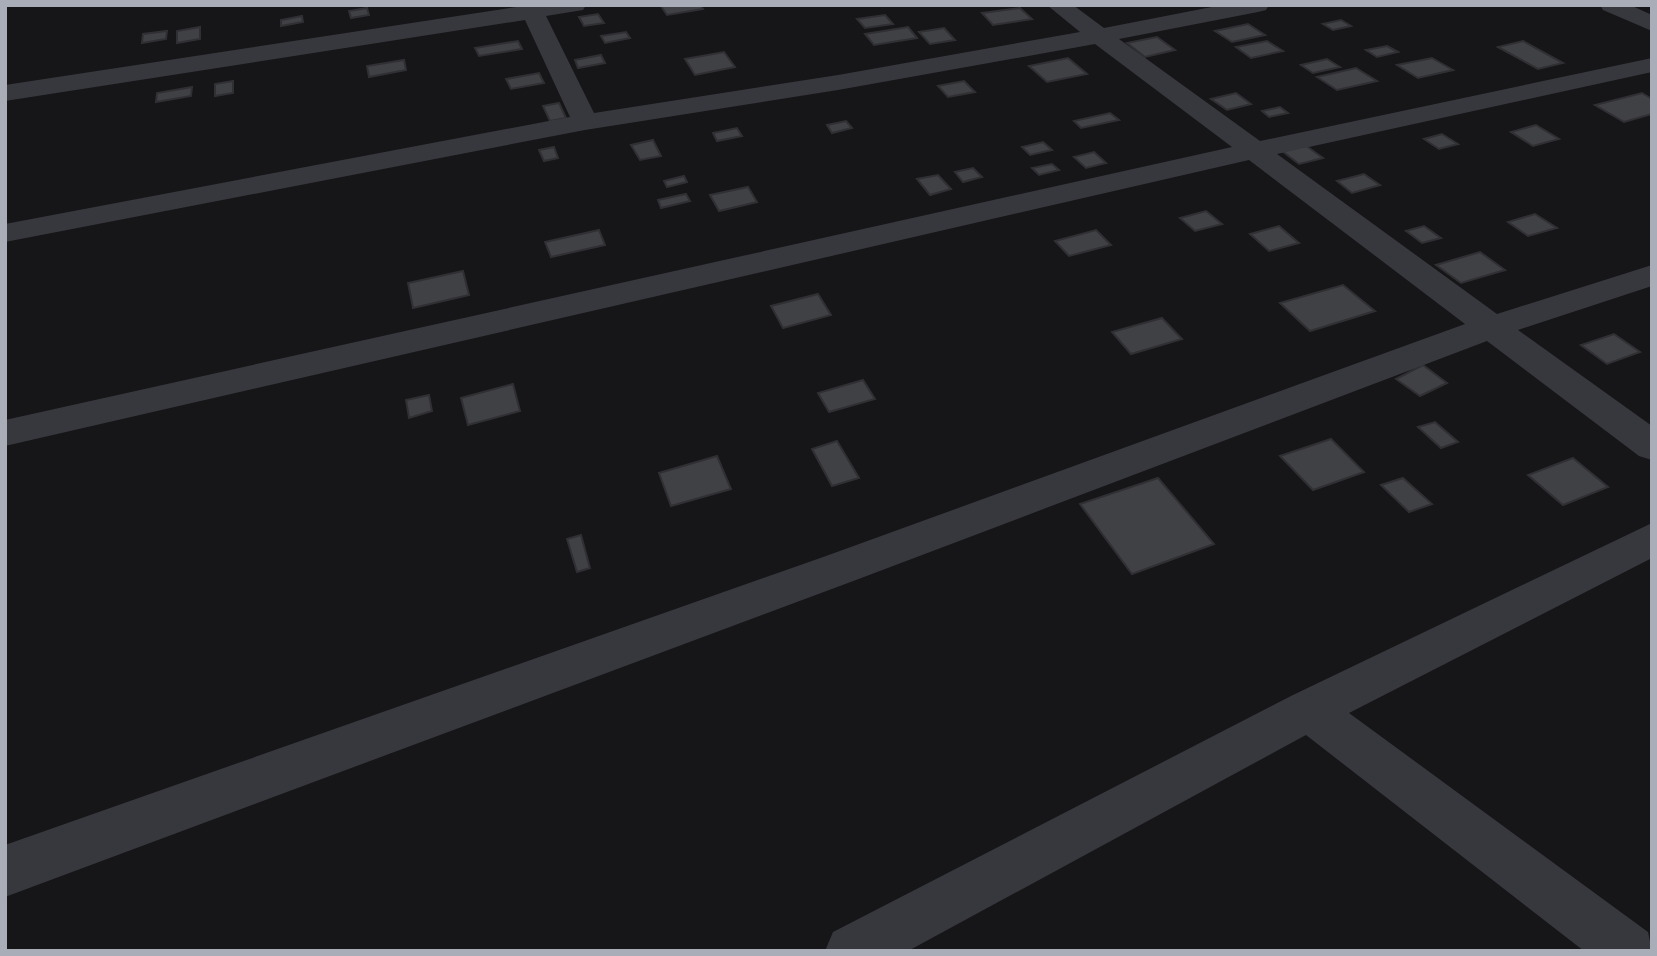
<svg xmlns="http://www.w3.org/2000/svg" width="1657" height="956" font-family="Jost,sans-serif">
  <rect width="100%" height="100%" fill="#161618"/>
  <!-- building -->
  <g fill="#404145" stroke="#303034" stroke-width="2">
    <path d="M700,5L703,9L667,15L661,6Z"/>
    <path d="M367,8L369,15L351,18L349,11Z"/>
    <path d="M1020,8L1032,19L993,25L982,13Z"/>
    <path d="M598,14L604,23L584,26L579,17Z"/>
    <path d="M885,15L893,24L865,28L857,19Z"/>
    <path d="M302,16L303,22L281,26V20Z"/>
    <path d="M1341,20L1351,26L1333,30L1323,24Z"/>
    <path d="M1248,24L1265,35L1232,42L1215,31Z"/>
    <path d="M200,27V39L177,43V31Z"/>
    <path d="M908,27L917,38L874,45L865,34Z"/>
    <path d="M944,28L955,40L930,44L919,32Z"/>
    <path d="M167,31L166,39L142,43L143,34Z"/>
    <path d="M626,32L630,38L605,43L601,36Z"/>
    <path d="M1157,37L1175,50L1145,57L1127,43Z"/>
    <path d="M518,41L522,49L479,56L475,48Z"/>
    <path d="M1267,41L1283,51L1251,58L1236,47Z"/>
    <path d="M1523,41L1563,63L1538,69L1498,47Z"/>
    <path d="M1387,46L1398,52L1377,57L1366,50Z"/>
    <path d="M724,52L735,67L695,75L685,59Z"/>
    <path d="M601,55L605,63L578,68L575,60Z"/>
    <path d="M1068,58L1087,74L1047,82L1029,66Z"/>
    <path d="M1432,58L1453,70L1418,78L1397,65Z"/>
    <path d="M1327,59L1340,67L1313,73L1301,65Z"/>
    <path d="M404,60L406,70L369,77L367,66Z"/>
    <path d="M1356,68L1377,81L1337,90L1317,77Z"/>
    <path d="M539,73L544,83L511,89L506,79Z"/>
    <path d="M233,81V93L215,96V84Z"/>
    <path d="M964,81L975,92L948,97L938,86Z"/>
    <path d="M192,87L191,96L156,102L157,93Z"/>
    <path d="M1236,93L1251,104L1227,110L1211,99Z"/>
    <path d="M1642,93L1652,99V114L1624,122L1595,105Z"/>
    <path d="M559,103L566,118L550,121L543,106Z"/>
    <path d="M1280,107L1288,113L1269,117L1262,111Z"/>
    <path d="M1110,113L1119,120L1081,128L1074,121Z"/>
    <path d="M846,121L852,128L832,133L827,125Z"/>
    <path d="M1536,125L1559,139L1533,146L1511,132Z"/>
    <path d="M737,128L742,136L717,141L713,133Z"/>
    <path d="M1442,134L1458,144L1439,149L1424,139Z"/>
    <path d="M653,140L661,156L640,160L631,145Z"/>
    <path d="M1043,142L1052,150L1030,155L1022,147Z"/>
    <path d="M1305,145L1323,158L1299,164L1282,151Z"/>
    <path d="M554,147L558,158L544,161L539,150Z"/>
    <path d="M1094,152L1106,163L1086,168L1074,157Z"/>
    <path d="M1052,164L1059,170L1039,175L1032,168Z"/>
    <path d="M973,168L982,177L963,182L955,172Z"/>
    <path d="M1364,174L1380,185L1352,193L1337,181Z"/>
    <path d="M938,175L951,189L930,195L917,179Z"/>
    <path d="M684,176L687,182L667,187L664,181Z"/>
    <path d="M748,187L757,202L719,211L710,195Z"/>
    <path d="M686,194L690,201L661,208L658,200Z"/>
    <path d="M1206,211L1222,224L1195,231L1180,218Z"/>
    <path d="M1535,214L1557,228L1528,236L1508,222Z"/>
    <path d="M1279,226L1299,243L1269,251L1250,234Z"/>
    <path d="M1424,226L1441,238L1422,243L1406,231Z"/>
    <path d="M599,230L605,245L551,257L545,242Z"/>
    <path d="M1096,230L1111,245L1069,256L1055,241Z"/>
    <path d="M1480,252L1505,270L1461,283L1436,265Z"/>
    <path d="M463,271L469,295L413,308L408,283Z"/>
    <path d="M1343,285L1375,311L1310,331L1280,303Z"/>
    <path d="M818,294L831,315L783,328L771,306Z"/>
    <path d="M1162,318L1182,339L1131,354L1112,332Z"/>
    <path d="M1614,334L1640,352L1607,364L1581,345Z"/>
    <path d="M1423,365L1447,383L1420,396L1396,379Z"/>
    <path d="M863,380L875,399L829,412L818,393Z"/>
    <path d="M513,384L520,411L468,425L461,398Z"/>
    <path d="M429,395L432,411L409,418L406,400Z"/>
    <path d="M1435,422L1458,442L1441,448L1418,427Z"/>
    <path d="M1331,439L1364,472L1313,490L1280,456Z"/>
    <path d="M837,441L859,478L832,486L812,449Z"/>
    <path d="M717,456L731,489L671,506L659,473Z"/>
    <path d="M1573,458L1608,487L1563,505L1528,475Z"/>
    <path d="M1158,478L1214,544L1132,574L1080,504Z"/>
    <path d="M1403,478L1432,504L1409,512L1381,485Z"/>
    <path d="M581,535L590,568L577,572L567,539Z"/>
  </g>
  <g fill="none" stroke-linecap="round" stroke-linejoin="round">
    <!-- street -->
    <g fill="#37383d" fill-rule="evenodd">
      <path d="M529,5H586L583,10L546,16L594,113L838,75L1080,32L1047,5H1073L1104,28L1222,5H1269L1266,10L1258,12L1119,39L1260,141L1652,58V72L1277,154L1497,314L1652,265V286L1518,330L1652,426V460L1639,456L1487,341L856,580L5,897V845L826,556L1465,324L1249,160L5,446V420L1232,147L1095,44L838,90L585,130L5,242V224L570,117L525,20L5,101V85Z"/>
      <path d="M1600,5H1630L1652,15V31L1603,10Z"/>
      <path d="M1652,523V558L1349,713L1648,932L1652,951H1584L1306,735L908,951H825L833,932L1293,695Z"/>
    </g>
  </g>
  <!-- border -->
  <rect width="1657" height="956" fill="none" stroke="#a8adb8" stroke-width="14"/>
</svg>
